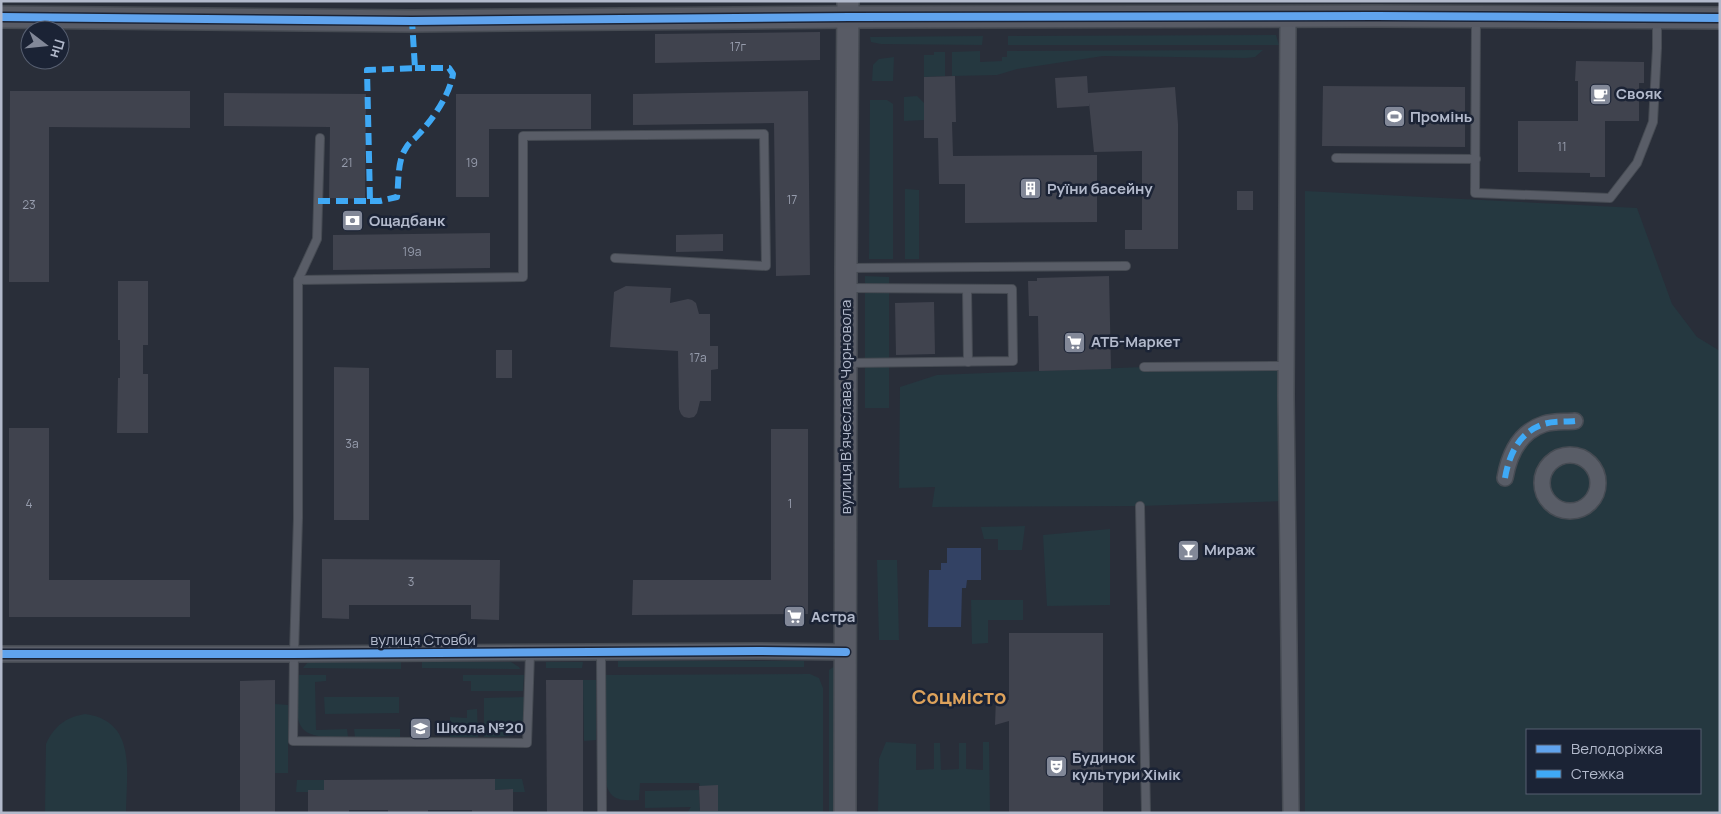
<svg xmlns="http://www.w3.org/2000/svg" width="1721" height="814" font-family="Manrope,sans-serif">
  <rect width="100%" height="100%" fill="#292e39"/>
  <!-- green -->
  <g fill="#253840" fill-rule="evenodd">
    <path d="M1276,35L1279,45H1008V36Z"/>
    <path d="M983,36L982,45L881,44L871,42L870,37Z"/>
    <path d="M1263,50L1255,57L1246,58L1103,56L1017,69L997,75L952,76V52L980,51V62L1002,61V57H1007V51Z"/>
    <path d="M934,52H945V76L924,77V55H934Z"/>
    <path d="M894,57L893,81H872L873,65L879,59Z"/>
    <path d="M917,96L924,103V120L904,121V97Z"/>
    <path d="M870,100H887L893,104V259H869Z"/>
    <path d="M905,189L919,190V259H905Z"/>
    <path d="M1305,191L1637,208L1672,304L1697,337L1720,351V813H1305ZM1527,730H1700V793H1527Z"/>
    <path d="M865,276L889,277V408H865Z"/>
    <path d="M1286,366L1287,501L1140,506L932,507L935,487L899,488L900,387L937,375L1144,367Z"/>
    <path d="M1025,526L1022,550H998V539H984L981,527Z"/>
    <path d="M1110,529V605L1047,606L1043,535Z"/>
    <path d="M877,560H897L899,640H879Z"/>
    <path d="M971,600H1023V620H988V643L972,644Z"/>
    <rect x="618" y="661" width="186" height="6"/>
    <path d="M308,662H401V669L303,668Z"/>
    <path d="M422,662H511L519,667L520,669L422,668Z"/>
    <path d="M546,662H583L582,668H546Z"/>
    <path d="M835,666L838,813H829V670Z"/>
    <path d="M810,674L819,678L823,688V813H687L691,807L645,808V791L699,790L700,811H718L717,786H700L699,783H640L639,800C618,801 608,800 605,777L606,675Z"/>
    <path d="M299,675H326V681L315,682L316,730L347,729L348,737C333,736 305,741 299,722C297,716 298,709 298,703C298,694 297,684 299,675Z"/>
    <path d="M463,675H524L523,691H471V681H463Z"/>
    <path d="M583,680H596V740L584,741Z"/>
    <path d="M324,697H399V713L325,714Z"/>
    <path d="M524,697C524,738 524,736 484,737V698Z"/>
    <path d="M275,704L288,705V773H275Z"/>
    <path d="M477,709L478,737H450V717L467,718V710Z"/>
    <path d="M85,714C138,721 126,774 126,813H45L46,744C54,726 66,717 85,714Z"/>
    <path d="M354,729H400V737H355Z"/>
    <path d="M886,742L916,744V770L934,769V743H940L941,770L959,769V743H966V769L983,770V742H989L990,813H878L879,759Z"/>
    <path d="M495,779H522L525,792H513V789L495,790Z"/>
    <path d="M297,780H324V790H309L308,792H296Z"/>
  </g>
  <!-- water -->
  <path fill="#334264" d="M947,548H981V580H967L966,588H962L961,627H928L929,570H941V563H947Z"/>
  <!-- building -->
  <g fill="#40434e">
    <path d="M820,32V60L655,63V34Z"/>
    <path d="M1576,61L1644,62V83H1639V121H1605V177H1590V173L1518,172V121H1578V81H1575Z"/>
    <path d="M955,76L956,122H952L953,156L1097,155V222L965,223V184H939L938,138H924V77Z"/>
    <path d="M1087,76L1088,93L1175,87L1178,124V249H1125V230H1142V151L1094,152L1089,103V106L1057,108L1055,78Z"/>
    <path d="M1323,86L1465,87V147L1322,146Z"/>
    <path d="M10,91H190V128L49,127V282H9Z"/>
    <path d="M808,91L810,275L776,276L774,123L633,125V94Z"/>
    <path d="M224,93L366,94L365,199L329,198L330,127L224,126Z"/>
    <path d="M456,94H591V129H489V197H456Z"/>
    <rect x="1237" y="191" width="16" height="19"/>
    <path d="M490,233V268L333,270V235Z"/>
    <path d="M723,234V251L676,252V235Z"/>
    <path d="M1109,276L1111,369L1039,371L1038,316H1029L1028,281H1037V278Z"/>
    <path d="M118,281H148V345H143V374H148V433H117L118,378H120V340H118Z"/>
    <path d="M626,286L671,288L670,303L688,299L692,300L696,303L699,314H710V346H718V369L711,370V401H700L697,413L694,417L689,418L684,417L681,414L679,409L678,351L610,347L614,292Z"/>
    <path d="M934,302L935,354L896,355L895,303Z"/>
    <rect x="496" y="350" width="16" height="28"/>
    <path d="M334,367L369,368V520H334Z"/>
    <path d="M9,428H49V580H190V617H9Z"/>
    <path d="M771,429H808V614L632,615L633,580H771Z"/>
    <path d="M322,559L500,560L499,620L471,619V605H349V619L322,618Z"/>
    <path d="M1009,633H1103V813H1009V721L995,725L996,697L1009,700Z"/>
    <path d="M275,680V813H240V681Z"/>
    <path d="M546,680H583V813H547Z"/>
    <path d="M495,779V790L513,789V813H472V810H428V813H388V810H349V813H308V790H324V780Z"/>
    <path d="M718,785V811H700L699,786Z"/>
  </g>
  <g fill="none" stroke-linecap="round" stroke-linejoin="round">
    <defs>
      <g id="lane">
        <path d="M1476,19L1475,193L1610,198L1637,163L1653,122L1657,48V19"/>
        <path d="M320,138L317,239L298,280V518L294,654L293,741L527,743L530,653"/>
        <path d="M1336,158L1476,159"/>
        <path d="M848,268L1126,266"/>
        <path d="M298,280L523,277V136L764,134L766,266L615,258"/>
        <path d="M967,289L968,362"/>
        <path d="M848,363L1013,361L1012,289L848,288"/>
        <path d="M1144,367L1286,366"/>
        <path d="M1140,506L1146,813"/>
        <path d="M601,653L602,813"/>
      </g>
      <g id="street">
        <path d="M1288,16L1286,396L1291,813"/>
        <circle cx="1570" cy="483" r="28"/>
        <path d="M1505,478C1509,455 1519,432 1544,424C1553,421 1565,422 1575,421"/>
        <path d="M1,654H294L757,651L846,652"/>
      </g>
      <g id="secondary">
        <path d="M1,17L412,21L849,17L1376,16L1720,18"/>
        <path d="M845,813L846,268L848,1"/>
      </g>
    </defs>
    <!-- lane casing -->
    <use href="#lane" stroke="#464b53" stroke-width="10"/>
    <!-- street casing -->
    <use href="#street" stroke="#464b53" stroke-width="18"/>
    <!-- secondary casing -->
    <use href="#secondary" stroke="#464b53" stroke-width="24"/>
    <!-- lane -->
    <use href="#lane" stroke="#595d67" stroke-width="8"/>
    <!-- street -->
    <use href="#street" stroke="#595d67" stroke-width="15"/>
    <!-- secondary -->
    <use href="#secondary" stroke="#585b65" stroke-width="21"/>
    <!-- quiet -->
    <g stroke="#3fa9f5" stroke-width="6" stroke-dasharray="12 6" stroke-linecap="butt">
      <path d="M318,201H370L367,70L415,68L412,21"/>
      <path d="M370,201H380L397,197C399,182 397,161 406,148C409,142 415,139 419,134C433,119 450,94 453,74L449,68H415"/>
      <path d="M1505,478C1509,455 1519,432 1544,424C1553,421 1565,422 1575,421"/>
    </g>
    <defs>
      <g id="cycleway">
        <path d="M1,17L412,21L849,17L1376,16L1720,18"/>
        <path d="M1,654H294L757,651L846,652"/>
      </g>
    </defs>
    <!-- cycleway casing -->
    <use href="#cycleway" stroke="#1b2335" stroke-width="11"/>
    <!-- cycleway -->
    <use href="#cycleway" stroke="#60a3ed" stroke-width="8"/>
  </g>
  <!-- icons -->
  <defs>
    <symbol id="cafe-square" viewBox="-11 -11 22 22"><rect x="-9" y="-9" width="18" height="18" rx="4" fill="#828898" stroke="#1b2335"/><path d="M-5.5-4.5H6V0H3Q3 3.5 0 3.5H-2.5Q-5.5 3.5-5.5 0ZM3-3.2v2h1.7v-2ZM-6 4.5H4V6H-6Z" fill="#fff"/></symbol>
    <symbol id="stadium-square" viewBox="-11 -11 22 22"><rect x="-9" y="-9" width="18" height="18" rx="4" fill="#828898" stroke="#1b2335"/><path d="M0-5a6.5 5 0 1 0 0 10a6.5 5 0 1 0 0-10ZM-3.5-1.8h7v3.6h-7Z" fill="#fff"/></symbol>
    <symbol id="building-square" viewBox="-11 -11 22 22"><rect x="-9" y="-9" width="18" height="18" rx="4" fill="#828898" stroke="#1b2335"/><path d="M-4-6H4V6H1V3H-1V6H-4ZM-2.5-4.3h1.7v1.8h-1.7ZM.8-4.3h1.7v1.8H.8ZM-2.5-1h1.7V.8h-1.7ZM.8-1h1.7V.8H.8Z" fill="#fff"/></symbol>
    <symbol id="bank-square" viewBox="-11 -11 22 22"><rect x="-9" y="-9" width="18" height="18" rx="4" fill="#828898" stroke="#1b2335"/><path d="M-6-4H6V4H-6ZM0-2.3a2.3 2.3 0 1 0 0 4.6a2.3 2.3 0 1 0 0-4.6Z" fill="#fff"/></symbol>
    <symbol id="supermarket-square" viewBox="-11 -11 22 22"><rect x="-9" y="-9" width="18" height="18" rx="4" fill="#828898" stroke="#1b2335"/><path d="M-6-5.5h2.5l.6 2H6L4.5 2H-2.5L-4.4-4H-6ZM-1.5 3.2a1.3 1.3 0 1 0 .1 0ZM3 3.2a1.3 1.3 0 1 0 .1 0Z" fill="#fff"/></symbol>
    <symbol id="bar-square" viewBox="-11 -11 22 22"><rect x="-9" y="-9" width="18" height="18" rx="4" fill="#828898" stroke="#1b2335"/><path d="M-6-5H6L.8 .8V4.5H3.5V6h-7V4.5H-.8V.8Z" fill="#fff"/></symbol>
    <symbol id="school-square" viewBox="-11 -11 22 22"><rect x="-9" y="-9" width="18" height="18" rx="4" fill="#828898" stroke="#1b2335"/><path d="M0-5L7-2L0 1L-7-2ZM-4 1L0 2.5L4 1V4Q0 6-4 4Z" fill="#fff"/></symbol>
    <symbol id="theatre-square" viewBox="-11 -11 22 22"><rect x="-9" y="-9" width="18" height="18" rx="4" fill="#828898" stroke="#1b2335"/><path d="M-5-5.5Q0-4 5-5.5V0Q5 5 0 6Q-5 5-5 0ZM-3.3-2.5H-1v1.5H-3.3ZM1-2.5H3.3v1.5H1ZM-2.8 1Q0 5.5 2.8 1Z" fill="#fff"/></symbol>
  </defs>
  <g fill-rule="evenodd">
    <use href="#cafe-square" x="1588" y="82" width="25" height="25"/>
    <use href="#stadium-square" x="1382" y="104" width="25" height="25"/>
    <use href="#building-square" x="1018" y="176" width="25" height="25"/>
    <use href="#bank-square" x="340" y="208" width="25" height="25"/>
    <use href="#supermarket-square" x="1062" y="330" width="25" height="25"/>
    <use href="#bar-square" x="1176" y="538" width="25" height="25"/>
    <use href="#supermarket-square" x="782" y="604" width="25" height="25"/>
    <use href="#school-square" x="408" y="716" width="25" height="25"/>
    <use href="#theatre-square" x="1044" y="754" width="25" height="25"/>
  </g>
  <g text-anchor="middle" stroke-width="5" stroke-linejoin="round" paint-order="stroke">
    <!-- number labels -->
    <g font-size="12" fill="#969cac">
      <text x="738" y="51">17г</text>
      <text x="1562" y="151">11</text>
      <text x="347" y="167">21</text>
      <text x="472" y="167">19</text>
      <text x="792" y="204">17</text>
      <text x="29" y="209">23</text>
      <text x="412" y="256">19а</text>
      <text x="698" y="362">17а</text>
      <text x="352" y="448">3а</text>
      <text x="29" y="508">4</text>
      <text x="790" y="508">1</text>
      <text x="411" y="586">3</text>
    </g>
    <!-- poi labels -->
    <g font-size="15" font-weight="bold" fill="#b2b9cb" stroke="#1b2335" text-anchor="start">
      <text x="1616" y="99">Свояк</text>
      <text x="1410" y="122">Промінь</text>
      <text x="1047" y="194">Руїни басейну</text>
      <text x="369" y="226">Ощадбанк</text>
      <text x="1091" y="347">АТБ-Маркет</text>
      <text x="1204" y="555">Мираж</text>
      <text x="811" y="622">Астра</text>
      <text x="436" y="733">Школа №20</text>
      <text x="1072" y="763">Будинок<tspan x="1072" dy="17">культури Хімік</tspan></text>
    </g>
    <!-- street labels -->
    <g font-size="15" fill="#b2b9cb" stroke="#1b2335">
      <text transform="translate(846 407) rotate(-90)" y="5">вулиця Вʼячеслава Чорновола</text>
      <text x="423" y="645">вулиця Стовби</text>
    </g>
    <!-- district labels -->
    <g font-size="20" font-weight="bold" fill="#dda25b" stroke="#1b2335">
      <text x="959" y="704">Соцмісто</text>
    </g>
  </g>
  <!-- border -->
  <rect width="1721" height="814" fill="none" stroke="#b2b9cb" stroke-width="5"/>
  <!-- legend -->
  <rect x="1526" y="729" width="175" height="65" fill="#1b2335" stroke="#575f71"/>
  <rect x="1536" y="745" width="25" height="8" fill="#60a3ed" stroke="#575f71"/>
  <text x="1571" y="754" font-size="15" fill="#b2b9cb">Велодоріжка</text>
  <rect x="1536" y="770" width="25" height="8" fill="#3fa9f5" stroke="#575f71"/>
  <text x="1571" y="779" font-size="15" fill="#b2b9cb">Стежка</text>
  <!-- north arrow -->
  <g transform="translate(45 45) rotate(106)"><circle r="24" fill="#1b2335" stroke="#575f71"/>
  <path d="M0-4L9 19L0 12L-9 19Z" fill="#828898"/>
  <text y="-8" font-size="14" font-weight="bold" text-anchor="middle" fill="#b2b9cb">Пн</text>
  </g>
</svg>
